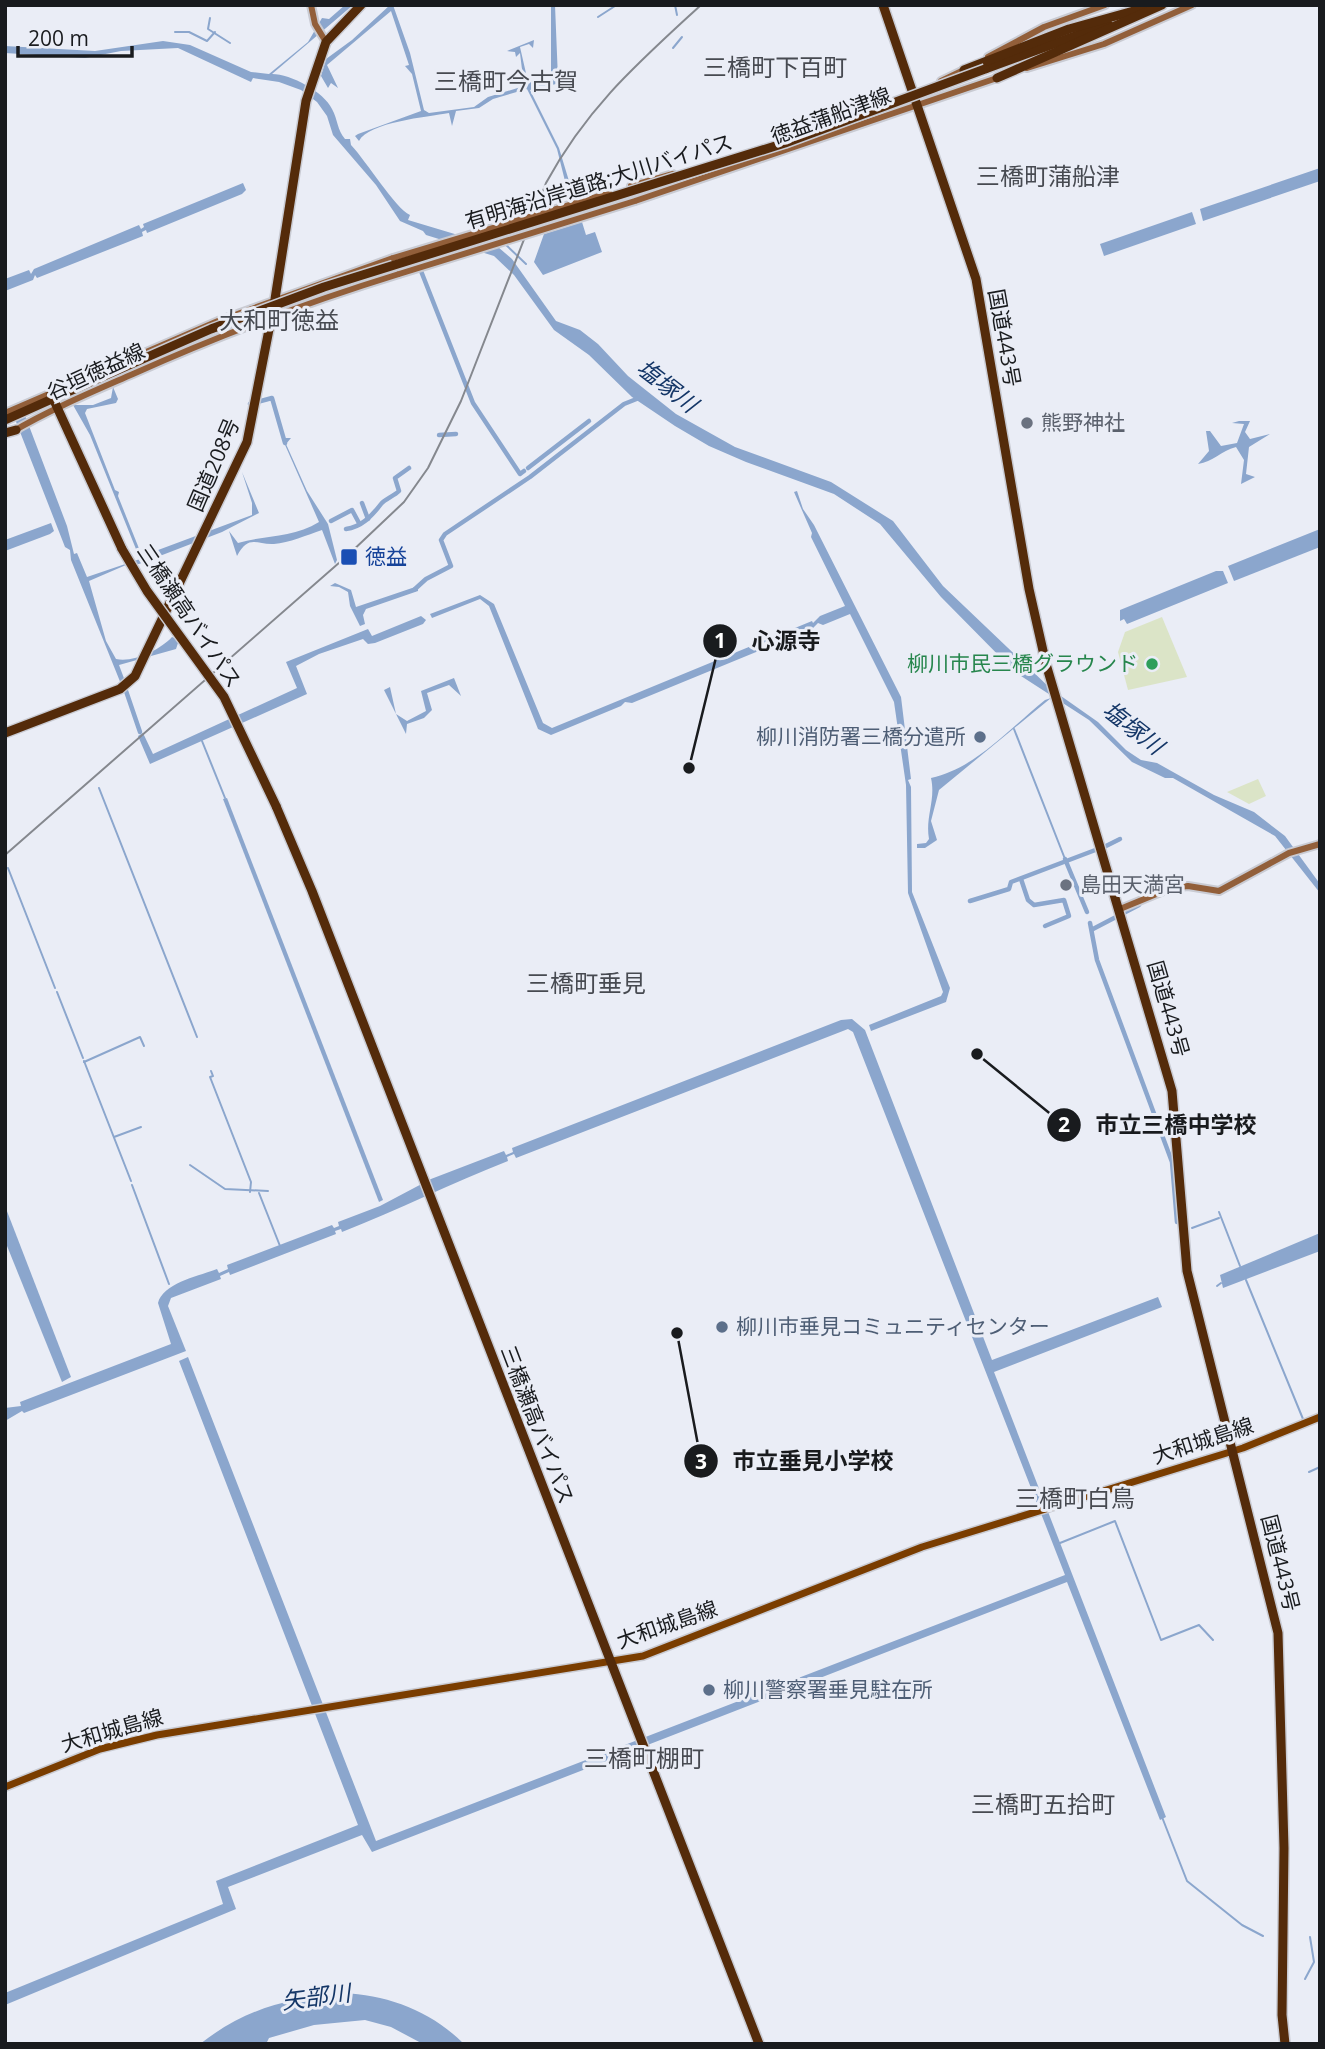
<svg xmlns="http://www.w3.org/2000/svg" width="1325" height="2049" font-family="'Open Sans','Noto Sans JP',sans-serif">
  <rect width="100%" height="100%" fill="#eaedf6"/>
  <!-- green -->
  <g fill="#dbe4c7">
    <path d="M1162,617L1187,677L1128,690L1118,652L1125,632Z"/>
    <path d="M1258,779L1266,796L1249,804L1227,792Z"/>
  </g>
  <!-- water -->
  <g fill="#8ba6cd">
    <path d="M345,5H353L272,74C291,74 324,92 332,109C338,120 337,130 345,139H350L351,145C367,162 395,208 410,215L408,220L498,247L512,259L556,321L580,330L598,344L628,376L676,414L735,447L831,482L893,521L943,586L1051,689L1098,722L1126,750L1141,760L1157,763L1214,795L1254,812L1285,836L1320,884V893L1275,836L1173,778H1165L1132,762L1089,720L1015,672L941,597L880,524L834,494L746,462L709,446L675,426L632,397L589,355L554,330L514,275L494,256L426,235L423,231L400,221L376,185L333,135L327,116L317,102L301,90L279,82L253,78L251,82L178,48L121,51L85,58L5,53V46L95,51L163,41L190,45L251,72L269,74L308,42L322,18L329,19Z"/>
    <path d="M390,5H393L410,53L424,110L429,113L474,107L488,97L524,86L520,53L516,57L515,52L507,51L534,40L533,48L529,44L520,47L528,82L551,77V5H555L558,79L556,84L530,90L559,148L572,191L568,193L557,149L527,89L493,99L479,108L456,111L452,126L449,113C427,117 369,122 359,141L355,136L358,134L421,111L412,74L405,66L409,65L391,11L327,65L338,88L331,83L328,88L321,76L326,59L352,40Z"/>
    <path d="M1320,168V181L1203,221L1200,209Z"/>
    <path d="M243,183L246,190L242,194L147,233L146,230L142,232L143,236L37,278L35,275L33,280L5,291V279L29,270L31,274L34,269L139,225L141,229L144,227L143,224Z"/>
    <path d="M1192,212L1196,224L1104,256L1100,244Z"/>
    <path d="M582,222L586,235L595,232L602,252L543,275L534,262L544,234Z"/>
    <path d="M113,387L118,399L116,403L87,409L85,413L115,490L119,492L118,496L142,556L252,515V503L242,472L259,513L222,532L139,564L126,565L89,581L106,641L116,659C133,663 160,650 172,637L179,640L176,649L119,665L125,681L121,684L71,560L70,550L65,547L13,414L23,410L67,526L74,554L77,553L87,577L140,559L90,435L73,405H93L111,398Z"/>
    <path d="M1239,421H1250L1245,432L1250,439L1270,434L1249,447L1246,474L1255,477L1241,484L1244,460L1236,447C1221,451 1213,462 1198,464L1209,451L1206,431H1210L1221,446L1237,443L1244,424L1232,423Z"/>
    <path d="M282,438H291L286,444L307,491L328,524L337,560L335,564L322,530C307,535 289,543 274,544C256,545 249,534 237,556L229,531L238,543C265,535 294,538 319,522Z"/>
    <path d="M797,491L803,509L814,525L901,697L911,779L908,780L911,787L912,892L950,988L946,1002L871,1031L869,1025L941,996L943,992L908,893L906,785L894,702L850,614L823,625L818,623L812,629L632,703L625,702L621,706L551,735L538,729L489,606L480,599L432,618L430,614L480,595L494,604L543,723L552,728L812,621L813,623L820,616L845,606L811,537L812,533L794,492Z"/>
    <path d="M51,523L54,531L50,534L5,551V540Z"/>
    <path d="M1320,529V547L1234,581L1228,566Z"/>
    <path d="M1216,571H1223L1228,583L1127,624L1124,619L1120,621V610Z"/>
    <path d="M335,583L351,590L356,607L418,586V591L366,609L363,615L365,624L360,626L350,606L348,592L339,587L330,586Z"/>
    <path d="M421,616L426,620L423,624L375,643L368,644L363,639L319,654L296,666L307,694L150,764L138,736L143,733L153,754L297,688L286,662L368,629L372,636Z"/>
    <path d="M454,678L461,696L449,685L427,693L432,710L424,718L407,724L406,734L384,690L390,687L396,714L407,721L426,711L421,691Z"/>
    <path d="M1051,698L939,790L931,821L937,840L925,848H917V844L926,843L929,839C925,817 936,800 931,778C976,768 1009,729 1045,700Z"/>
    <path d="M227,798L383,1200L379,1202L223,799Z"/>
    <path d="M852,1019L865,1030L992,1360L1158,1297L1162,1307L994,1372L1166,1817L1160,1820L1067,1582L372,1852L362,1835L228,1887L236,1909L5,2005V1993L223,1904L216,1881L358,1825L179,1361L188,1357L376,1841L1065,1575L853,1032L848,1029L516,1158L514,1154L507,1157L508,1161C452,1183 398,1210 342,1232L341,1229L335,1231L336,1234L230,1275L229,1272L220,1276L221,1279L171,1298L168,1306L186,1351L24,1413L22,1411L5,1421V1408L21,1406L20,1402L171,1344L158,1303C163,1283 199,1276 217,1269L219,1273L228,1269L227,1265L332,1225L334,1228L339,1226L338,1222L380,1206L431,1179L504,1151L506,1155L513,1152L512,1148L841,1020Z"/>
    <path d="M5,1206L71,1377L62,1382L5,1241Z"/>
    <path d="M1320,1233V1251L1223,1288L1220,1275Z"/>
    <path d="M343,1993C388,1995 431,2011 464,2044H423L391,2027L365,2020L314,2025L269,2038L266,2044H200C246,2008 286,1999 343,1993Z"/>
  </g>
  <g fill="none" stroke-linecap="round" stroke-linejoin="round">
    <!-- stream -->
    <g stroke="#8ba6cd" stroke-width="2">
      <path d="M675,5L677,15"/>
      <path d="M598,17L615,6"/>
      <path d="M210,18L208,29L230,43"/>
      <path d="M175,32H189L207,41L215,32"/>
      <path d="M673,48L682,37"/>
      <path d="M504,243L526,264"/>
      <path d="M1014,729L1065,859"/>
      <path d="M202,741L225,798"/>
      <path d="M99,788L197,1037"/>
      <path d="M8,868L55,988"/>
      <path d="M57,992L83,1058"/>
      <path d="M84,1061L131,1181"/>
      <path d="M84,1062L140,1037L144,1046"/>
      <path d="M211,1071L213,1076L210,1077L251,1182L250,1192"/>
      <path d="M114,1137L141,1127"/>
      <path d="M190,1165L225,1189L268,1191"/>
      <path d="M132,1185L169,1284"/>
      <path d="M259,1193L280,1246"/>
      <path d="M1219,1212L1240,1266"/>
      <path d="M1192,1228L1219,1218"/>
      <path d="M1246,1280L1303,1419"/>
      <path d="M1217,1286L1221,1283"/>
      <path d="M1309,1472L1320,1467"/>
      <path d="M1319,1499L1320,1497"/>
      <path d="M1060,1543L1115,1521L1161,1640L1199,1625L1213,1640"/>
      <path d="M1162,1817L1187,1881L1242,1925L1263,1936"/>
      <path d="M1305,1979L1314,1962L1310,1937"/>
    </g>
    <!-- canal -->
    <g stroke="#8ba6cd" stroke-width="4.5">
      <path d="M421,271L473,403L520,474L524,471"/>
      <path d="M250,404L272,398L285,443"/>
      <path d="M439,435L456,434"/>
      <path d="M528,468L589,421"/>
      <path d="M362,503L368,519"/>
      <path d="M331,521L352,510L359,523"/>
      <path d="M346,529C361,527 371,517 381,504C385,499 394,496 399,491L395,478L409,468"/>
      <path d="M415,589L426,579L451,566L441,540L445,534L530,477L624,404L639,398"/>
      <path d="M126,691L140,732"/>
      <path d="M1106,846L1120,839"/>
      <path d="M1065,859L1087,912"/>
      <path d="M1021,879L1028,900L1034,905L1064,900L1069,916L1045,926"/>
      <path d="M970,901L1009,889L1011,882L1098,849"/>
      <path d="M1090,923L1097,960L1172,1162L1177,1222"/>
      <path d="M1093,929L1139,905"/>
    </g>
    <defs>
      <g id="secondary">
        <path d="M311,5L315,24L326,42"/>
        <path d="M988,57L1044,27L1105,5"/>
        <path d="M1027,68L1104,44L1192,5"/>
        <path d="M941,81L966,69"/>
        <path d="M631,186L673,174"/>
        <path d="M635,201L1000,77"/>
        <path d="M5,413L218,321L393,258"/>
        <path d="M12,432C51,409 92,392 133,374C220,335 308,302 399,274"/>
        <path d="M1120,909L1171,888L1188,886L1219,891L1289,853L1320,844"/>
      </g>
      <path id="primary" d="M5,1787L100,1749L157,1735L643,1656L922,1547L1243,1448L1320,1417"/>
      <g id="highway">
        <path d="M883,5L976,279L1029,589L1046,664L1172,1091L1187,1271L1278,1633L1284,1848L1282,2015L1285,2044"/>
        <path d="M985,69L1108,24"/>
        <path d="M964,70L1069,29L1155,5"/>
        <path d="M997,78L1162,5"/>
        <path d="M51,394L122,549"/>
        <path d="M5,420L52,399"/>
        <path d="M5,433L16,430"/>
        <path d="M5,733L120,689L135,676L143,659L247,442L275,299L306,101L326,42L361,5"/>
        <path d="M276,806L312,891L759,2044"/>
      </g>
    </defs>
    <!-- secondary casing -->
    <use href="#secondary" stroke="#c9cbd3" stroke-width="10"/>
    <!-- primary casing -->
    <use href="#primary" stroke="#c9cbd3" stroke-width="10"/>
    <!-- highway casing -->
    <use href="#highway" stroke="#c9cbd3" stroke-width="12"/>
    <!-- secondary -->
    <use href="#secondary" stroke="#925f3a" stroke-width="6"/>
    <!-- primary -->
    <use href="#primary" stroke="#7a3d00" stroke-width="7"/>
    <!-- highway -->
    <use href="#highway" stroke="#542b0a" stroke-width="9"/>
    <!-- rail -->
    <path stroke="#85888e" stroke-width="2" d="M5,855L348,555L404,502L428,468L461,401L546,183C588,106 638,63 701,5"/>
    <defs>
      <g id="secondary-bridge">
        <path d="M393,258L609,193"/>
        <path d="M399,274L635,201"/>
      </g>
      <g id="highway-bridge">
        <path d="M52,399L211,329L324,287L785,143L985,69"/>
        <path d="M122,549L147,591L224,697L276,806"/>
      </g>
    </defs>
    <!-- secondary-bridge casing -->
    <use href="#secondary-bridge" stroke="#c9cbd3" stroke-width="10" stroke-linecap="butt"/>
    <!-- highway-bridge casing -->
    <use href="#highway-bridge" stroke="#c9cbd3" stroke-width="12" stroke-linecap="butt"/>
    <!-- secondary-bridge -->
    <use href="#secondary-bridge" stroke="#925f3a" stroke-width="6"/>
    <!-- highway-bridge -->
    <use href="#highway-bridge" stroke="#542b0a" stroke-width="9"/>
  </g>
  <!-- markers -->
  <g fill="#6b7280" stroke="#eaedf6" stroke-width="2.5">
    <circle cx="1027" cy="423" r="7"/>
    <circle cx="1066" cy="885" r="7"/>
  </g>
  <rect fill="#1a4fb4" stroke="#eaedf6" stroke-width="2.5" x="340" y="548" width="18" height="18" rx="3.5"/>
  <circle fill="#2e9e5b" stroke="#eaedf6" stroke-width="2.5" cx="1152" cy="664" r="7"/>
  <g fill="#5c6f8a" stroke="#eaedf6" stroke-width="2.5">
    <circle cx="980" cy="737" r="7"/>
    <circle cx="722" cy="1327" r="7"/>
    <circle cx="709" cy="1690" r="7"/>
  </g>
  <g text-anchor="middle" stroke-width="6" stroke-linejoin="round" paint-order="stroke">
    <!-- street labels -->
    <g font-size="21" fill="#191b1e" stroke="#eaedf6">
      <text transform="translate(831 116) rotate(-20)" y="7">徳益蒲船津線</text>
      <text transform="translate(599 182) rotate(-17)" y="7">有明海沿岸道路;大川バイパス</text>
      <text transform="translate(1004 338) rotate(80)" y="7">国道443号</text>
      <text transform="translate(96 372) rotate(-25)" y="7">谷垣徳益線</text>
      <text transform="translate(214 465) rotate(-67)" y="7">国道208号</text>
      <text transform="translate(189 616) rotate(56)" y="7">三橋瀬高バイパス</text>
      <text transform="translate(1168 1009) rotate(74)" y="7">国道443号</text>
      <text transform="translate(537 1425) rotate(69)" y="7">三橋瀬高バイパス</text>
      <text transform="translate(1203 1441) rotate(-18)" y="7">大和城島線</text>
      <text transform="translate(1280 1563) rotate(76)" y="7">国道443号</text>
      <text transform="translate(667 1625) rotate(-19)" y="7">大和城島線</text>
      <text transform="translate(112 1731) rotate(-16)" y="7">大和城島線</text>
    </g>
    <!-- worship labels -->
    <g font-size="21" fill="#5b616d" stroke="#eaedf6" text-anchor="start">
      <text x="1041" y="430">熊野神社</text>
      <text x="1080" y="892">島田天満宮</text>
    </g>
    <!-- transit labels -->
    <g font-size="21" fill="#164399" stroke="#eaedf6" text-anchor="start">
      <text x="365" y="564">徳益</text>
    </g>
    <!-- leisure labels -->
    <g font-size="21" fill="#27864d" stroke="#eaedf6" text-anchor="end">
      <text x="1138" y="671">柳川市民三橋グラウンド</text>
    </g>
    <!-- service labels -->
    <g font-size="21" fill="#4e5e75" stroke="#eaedf6" text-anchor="start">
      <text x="966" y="744" text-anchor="end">柳川消防署三橋分遣所</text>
      <text x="736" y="1334">柳川市垂見コミュニティセンター</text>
      <text x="723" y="1697">柳川警察署垂見駐在所</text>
    </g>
    <!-- water labels -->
    <g font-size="23" font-style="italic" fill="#143667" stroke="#eaedf6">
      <text transform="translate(667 386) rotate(38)" y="8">塩塚川</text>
      <text transform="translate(1133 728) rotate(38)" y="8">塩塚川</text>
      <text transform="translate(316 1997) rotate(-7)" y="8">矢部川</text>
    </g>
    <!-- quarter labels -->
    <g font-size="24" fill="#474a51" stroke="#eaedf6">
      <text x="775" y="76">三橋町下百町</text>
      <text x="506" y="90">三橋町今古賀</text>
      <text x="1048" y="185">三橋町蒲船津</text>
      <text x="279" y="329">大和町徳益</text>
      <text x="586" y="992">三橋町垂見</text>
      <text x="1075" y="1507">三橋町白鳥</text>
      <text x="644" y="1767">三橋町棚町</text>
      <text x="1043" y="1813">三橋町五拾町</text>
    </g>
  </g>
  <!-- callouts -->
  <path fill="none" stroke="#191b1e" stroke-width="2.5" d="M689 768L720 641M977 1054L1064 1125M677 1333L701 1461"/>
  <g fill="#191b1e" stroke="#eaedf6" stroke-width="2.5">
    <circle cx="689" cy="768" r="7"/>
    <circle cx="977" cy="1054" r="7"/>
    <circle cx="677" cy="1333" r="7"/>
    <circle cx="720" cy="641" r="18"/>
    <circle cx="1064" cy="1125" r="18"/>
    <circle cx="701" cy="1461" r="18"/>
  </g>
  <g font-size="21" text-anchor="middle" font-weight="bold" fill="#fff">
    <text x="720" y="648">1</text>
    <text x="1064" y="1132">2</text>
    <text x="701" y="1469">3</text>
  </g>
  <g font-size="23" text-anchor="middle" font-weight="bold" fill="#191b1e" stroke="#eaedf6" stroke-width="6" stroke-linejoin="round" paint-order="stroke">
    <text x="786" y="649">心源寺</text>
    <text x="1176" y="1133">市立三橋中学校</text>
    <text x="813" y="1469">市立垂見小学校</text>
  </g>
  <!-- border -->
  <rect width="1325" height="2049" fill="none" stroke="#191b1e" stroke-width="14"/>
  <!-- scale -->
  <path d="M18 46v10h114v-10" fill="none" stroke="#191b1e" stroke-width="3.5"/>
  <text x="28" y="46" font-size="21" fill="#191b1e" stroke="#eaedf6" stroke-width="5" paint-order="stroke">200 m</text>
</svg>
